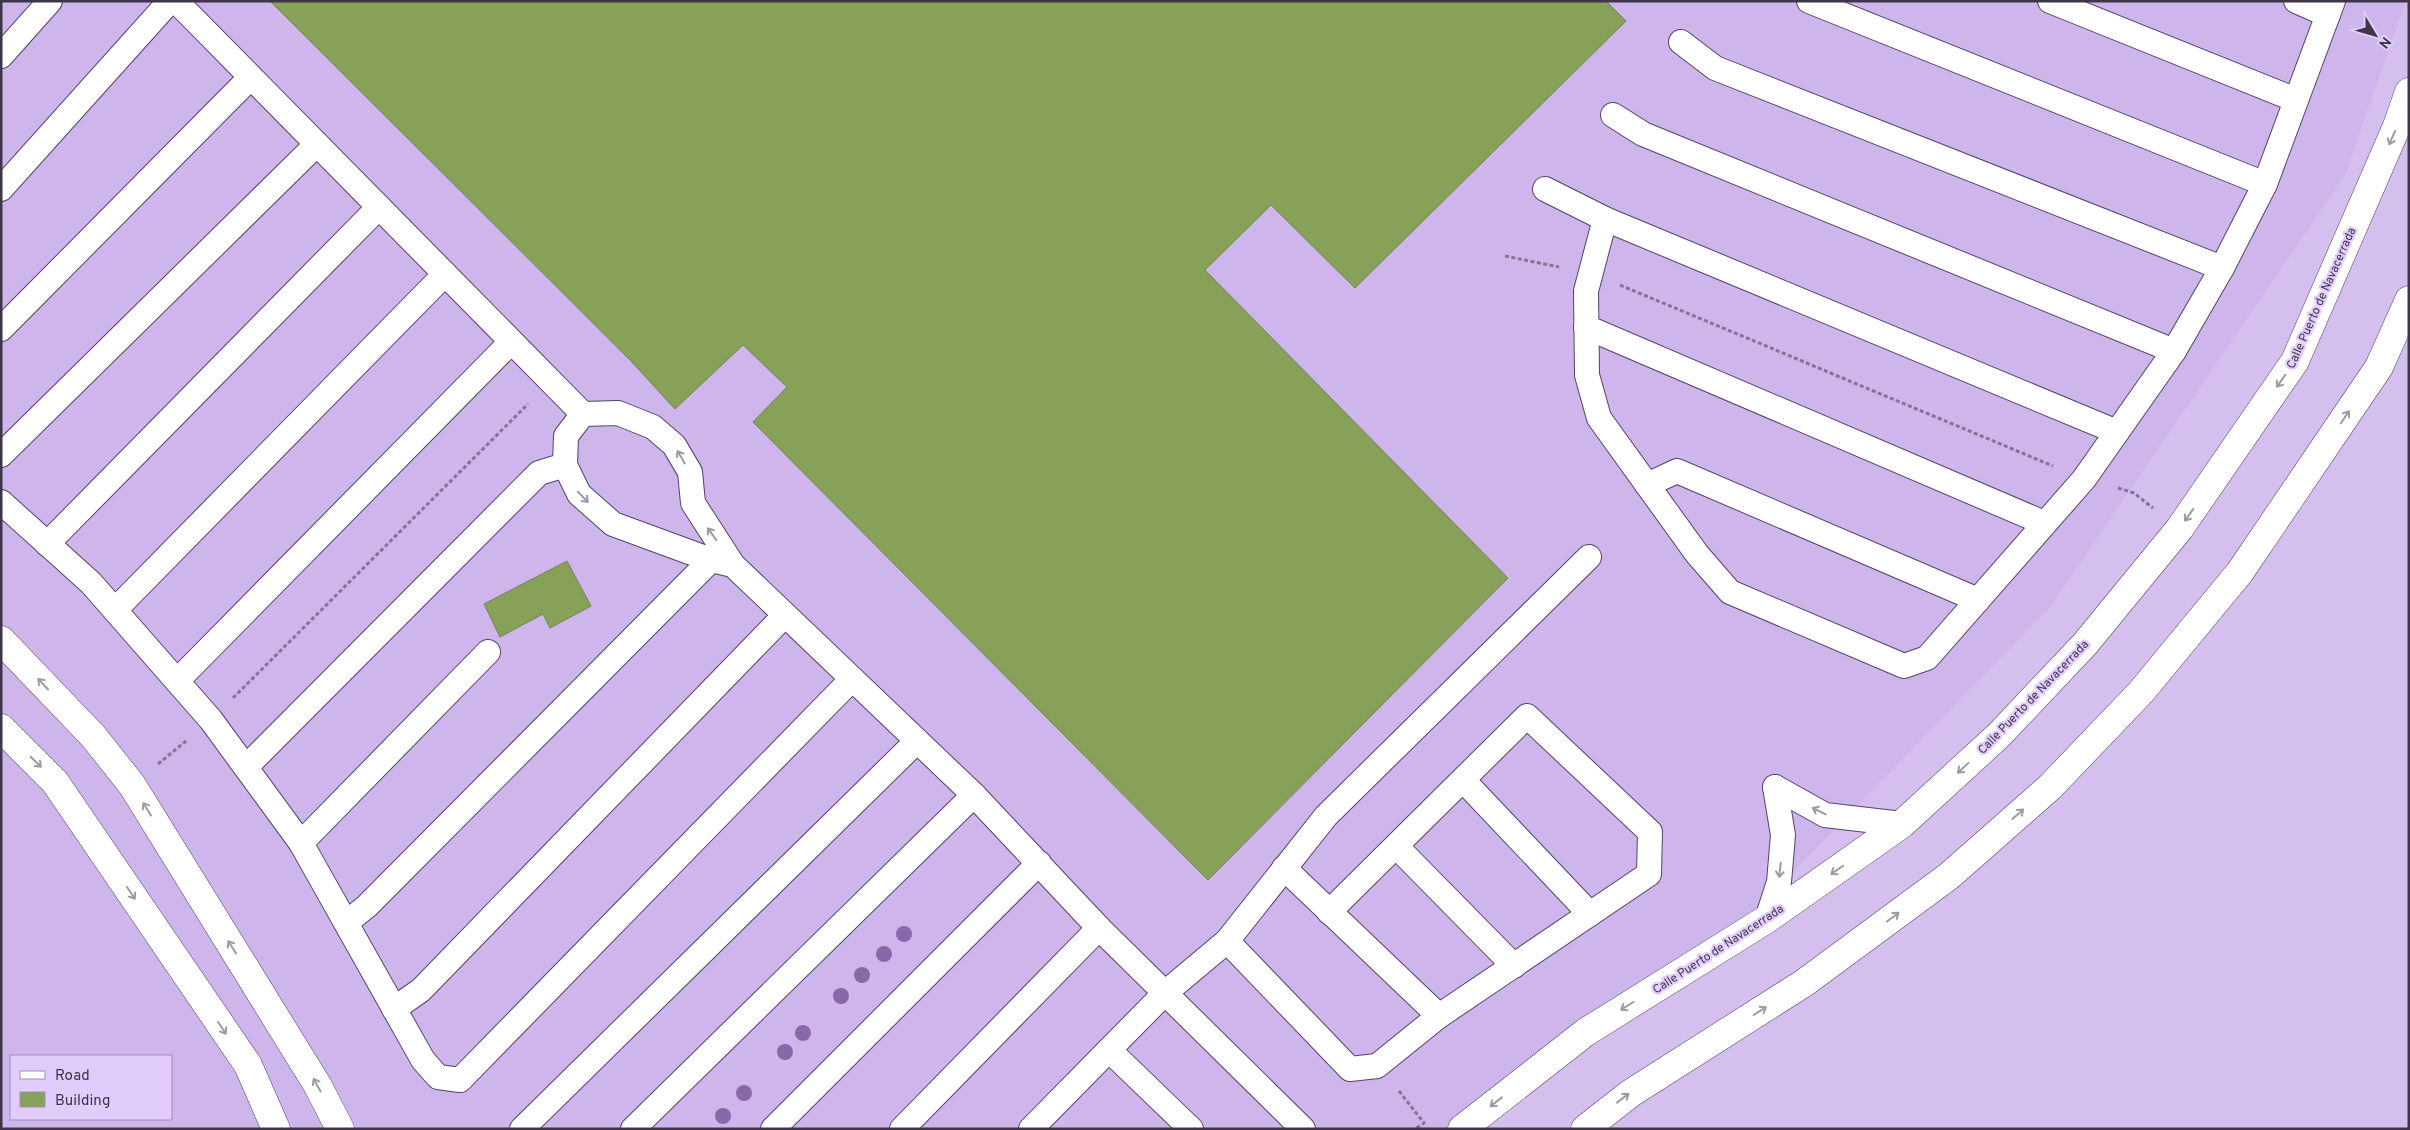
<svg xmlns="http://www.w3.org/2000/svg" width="2410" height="1130" font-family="Overpass,sans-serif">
  <rect width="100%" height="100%" fill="#d5bfef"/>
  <!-- built -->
  <path fill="#ceb5ec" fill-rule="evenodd" d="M1,1H2406L2345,175L2050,607L1760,906L1475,1129H1ZM11,1056H171V1119H11Z"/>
  <!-- building -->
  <g fill="#87a159" stroke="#728456">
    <path d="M270,1H1606L1626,21L1355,288L1271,205L1205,270L1508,578L1208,880L753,422L787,387L743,345L675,409L630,360Z"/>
    <path d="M567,561L591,606L550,628L543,614L500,637L484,604Z"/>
  </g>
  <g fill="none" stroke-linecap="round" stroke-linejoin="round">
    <defs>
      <g id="service">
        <path d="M176,1L583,414"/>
        <path d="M1809,1L2265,184"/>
        <path d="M2050,1L2296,100"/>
        <path d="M2296,1L2328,15"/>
        <path d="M1681,42L1715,68L2222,268"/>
        <path d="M1,56L50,1"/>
        <path d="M1613,115L1643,134L2174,351"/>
        <path d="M1,189L170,1"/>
        <path d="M1545,189L1605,219L2117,432"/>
        <path d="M1605,219L1586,291L1587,375L1599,418L1697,554L1730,592L1904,666L1927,658L2084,479L2174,351L2222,268L2265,184L2333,1"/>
        <path d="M1586,327L2044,523"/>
        <path d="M1,329L251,77"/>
        <path d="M1,455L317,144"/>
        <path d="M1647,485L1677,471L1978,600"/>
        <path d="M1,502L91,583L211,720L301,843L423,1060L438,1077L460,1080L852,679"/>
        <path d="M47,544L379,207"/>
        <path d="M733,565L711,560L613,524L579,494L565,465L566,436L583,414L618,413L653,427L674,445L690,472L693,503L733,565L974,795L1099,928L1303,1129"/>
        <path d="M115,610L445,274"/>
        <path d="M177,681L511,342"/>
        <path d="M246,767L539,473L565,465"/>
        <path d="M1463,780L1590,914"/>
        <path d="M1775,787L1825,815L1902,824"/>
        <path d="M301,843L488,652"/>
        <path d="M1396,846L1514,966"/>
        <path d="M1284,868L1439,1016"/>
        <path d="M1767,919L1779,882L1783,835L1775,787"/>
        <path d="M346,923L367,906L711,560"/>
        <path d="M1227,941L1350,1069L1377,1066L1439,1016L1649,874L1650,832L1527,716L1329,912"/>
        <path d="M394,1009L421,990L785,615"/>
        <path d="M1109,1050L1191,1129"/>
        <path d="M522,1129L917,741"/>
        <path d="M633,1129L974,795"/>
        <path d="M773,1129L1039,863"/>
        <path d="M902,1129L1099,928"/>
        <path d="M1031,1129L1165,993L1227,941L1326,816L1589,557"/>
      </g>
      <g id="tertiary">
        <path d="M1,640L93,736L132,785L318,1086L340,1129"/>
        <path d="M1,728L55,782L248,1065L276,1129"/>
        <path d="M1462,1129L1586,1032L1767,919L1902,824L1999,735L2085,644L2180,528L2295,361L2397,126L2409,92"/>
        <path d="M1585,1129L1631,1093L1804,983L1949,876L2050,787L2141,692L2240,572L2379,367L2409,300"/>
      </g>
    </defs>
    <!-- service casing -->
    <use href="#service" stroke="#55426b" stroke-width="26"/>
    <!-- tertiary casing -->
    <use href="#tertiary" stroke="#55426b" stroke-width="29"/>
    <!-- path -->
    <g stroke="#837495" stroke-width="3" stroke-dasharray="4 2.5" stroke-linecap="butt">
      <path d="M1505,256L1559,267"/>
      <path d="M1620,285L2053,466"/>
      <path d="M2118,488L2134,493L2153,508"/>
      <path d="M233,698L528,404"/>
      <path d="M158,764L186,741"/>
      <path d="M1399,1091L1424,1123L1415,1129"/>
    </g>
    <!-- service -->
    <use href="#service" stroke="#fff" stroke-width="24"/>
    <!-- tertiary -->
    <use href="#tertiary" stroke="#fff" stroke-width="28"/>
  </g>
  <!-- trees -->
  <g fill="#8968a9">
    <circle cx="904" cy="934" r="8"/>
    <circle cx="884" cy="954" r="8"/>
    <circle cx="862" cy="975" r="8"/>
    <circle cx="841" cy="996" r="8"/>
    <circle cx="803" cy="1033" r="8"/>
    <circle cx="785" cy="1052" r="8"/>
    <circle cx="744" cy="1093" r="8"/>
    <circle cx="723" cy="1116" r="8"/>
  </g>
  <!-- one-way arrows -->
  <defs><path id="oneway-shaft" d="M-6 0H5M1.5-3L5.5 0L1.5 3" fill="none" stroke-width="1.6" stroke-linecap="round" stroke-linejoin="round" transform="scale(1.25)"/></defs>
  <g stroke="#9e9aa4">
    <use href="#oneway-shaft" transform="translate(2392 138) rotate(114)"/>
    <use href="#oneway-shaft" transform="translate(2281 381) rotate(125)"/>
    <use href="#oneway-shaft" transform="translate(2345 417) rotate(-56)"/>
    <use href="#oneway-shaft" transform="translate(681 457) rotate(-120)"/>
    <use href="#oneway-shaft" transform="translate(583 497) rotate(46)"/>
    <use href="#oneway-shaft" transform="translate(2189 515) rotate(125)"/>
    <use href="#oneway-shaft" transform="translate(712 534) rotate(-125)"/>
    <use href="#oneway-shaft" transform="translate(43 684) rotate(-133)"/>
    <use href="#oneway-shaft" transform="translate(36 762) rotate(45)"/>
    <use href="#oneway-shaft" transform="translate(1963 768) rotate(137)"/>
    <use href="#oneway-shaft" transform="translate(147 809) rotate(-122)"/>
    <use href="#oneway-shaft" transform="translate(1819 811) rotate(-154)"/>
    <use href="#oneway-shaft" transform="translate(2018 814) rotate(-41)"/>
    <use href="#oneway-shaft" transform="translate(1780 870) rotate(96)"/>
    <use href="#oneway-shaft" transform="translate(1837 870) rotate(145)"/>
    <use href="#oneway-shaft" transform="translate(131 893) rotate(56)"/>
    <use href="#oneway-shaft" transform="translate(1893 917) rotate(-37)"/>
    <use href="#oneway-shaft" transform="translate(232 947) rotate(-122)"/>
    <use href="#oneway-shaft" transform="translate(1627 1006) rotate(148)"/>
    <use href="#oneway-shaft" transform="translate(1760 1011) rotate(-32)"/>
    <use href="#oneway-shaft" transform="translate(222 1028) rotate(56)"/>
    <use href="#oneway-shaft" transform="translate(317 1085) rotate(-119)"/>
    <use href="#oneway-shaft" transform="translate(1623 1098) rotate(-38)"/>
    <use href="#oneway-shaft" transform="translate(1496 1102) rotate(142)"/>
  </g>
  <g text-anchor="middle" stroke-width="4.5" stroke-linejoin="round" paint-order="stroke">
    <!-- street labels -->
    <g font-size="12" fill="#3e3548" stroke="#e2ccfc">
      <text transform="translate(2321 298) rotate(-66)" y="4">Calle Puerto de Navacerrada</text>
      <text transform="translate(2033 697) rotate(-46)" y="4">Calle Puerto de Navacerrada</text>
      <text transform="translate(1718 949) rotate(-33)" y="4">Calle Puerto de Navacerrada</text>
    </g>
  </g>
  <!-- border -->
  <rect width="2410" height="1130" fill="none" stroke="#3e3548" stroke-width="5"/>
  <!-- legend -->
  <rect x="10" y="1055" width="162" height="65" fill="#e2ccfc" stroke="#a090b4"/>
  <rect x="20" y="1071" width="25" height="8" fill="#ffffff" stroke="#a090b4"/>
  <text x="55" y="1080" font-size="15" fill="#3e3548">Road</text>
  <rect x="20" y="1092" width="25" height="15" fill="#87a159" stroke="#a090b4"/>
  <text x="55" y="1105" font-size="15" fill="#3e3548">Building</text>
  <!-- north arrow -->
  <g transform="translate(2375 35) rotate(128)" stroke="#e2ccfc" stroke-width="4" paint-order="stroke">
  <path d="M0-4L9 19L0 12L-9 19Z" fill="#3e3548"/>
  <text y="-8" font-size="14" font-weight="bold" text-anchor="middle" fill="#3e3548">N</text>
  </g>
</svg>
